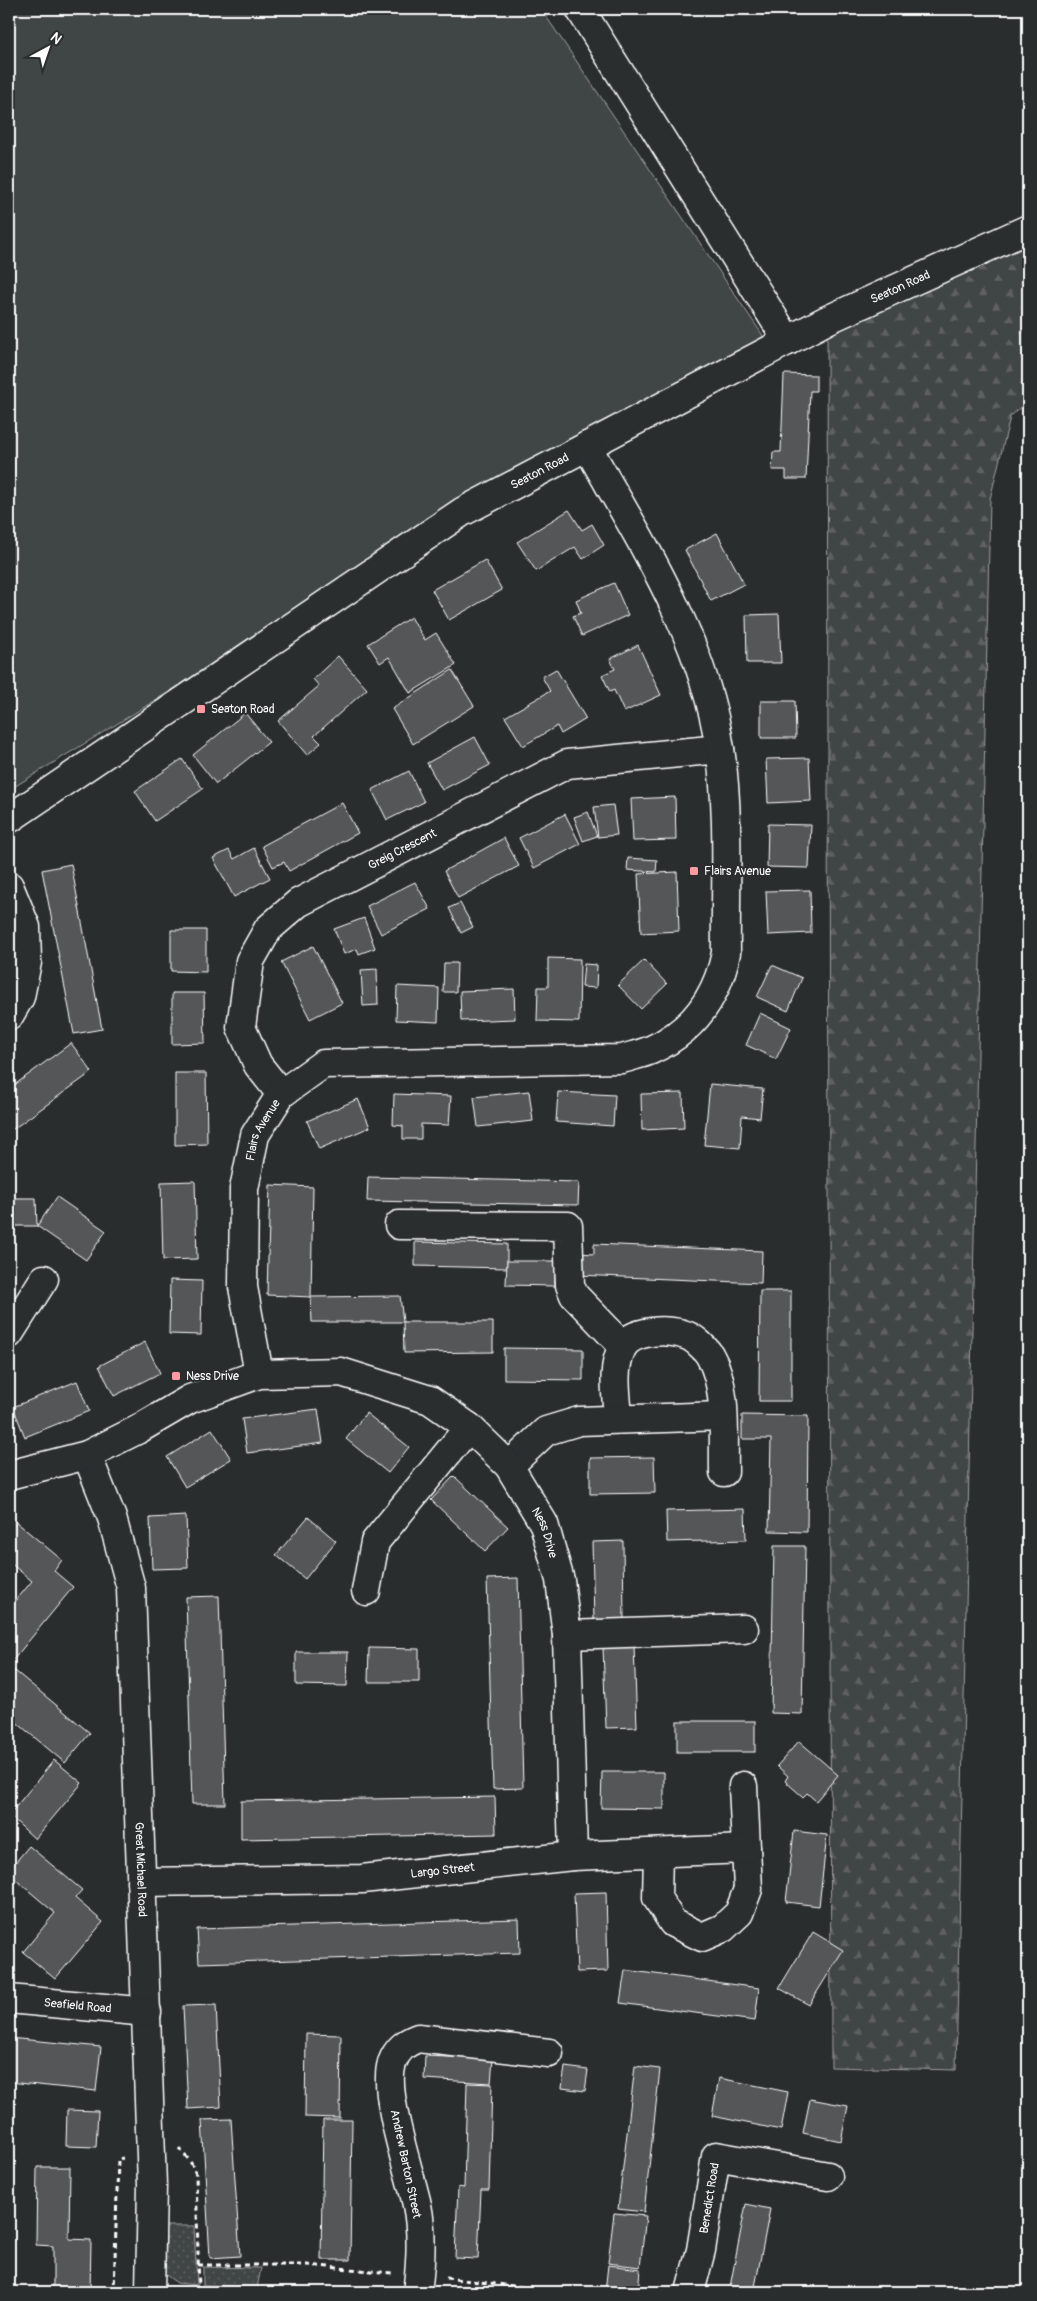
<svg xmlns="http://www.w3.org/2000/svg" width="1037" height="2301" font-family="Pangolin,sans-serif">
  <defs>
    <pattern id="grass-dots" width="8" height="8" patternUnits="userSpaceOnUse" patternTransform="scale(1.25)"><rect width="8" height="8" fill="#414445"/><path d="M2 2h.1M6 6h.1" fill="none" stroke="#5e6061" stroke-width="1.8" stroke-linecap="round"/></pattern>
    <pattern id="forest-firs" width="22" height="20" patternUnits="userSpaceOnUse" patternTransform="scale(1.25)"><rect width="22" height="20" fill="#414445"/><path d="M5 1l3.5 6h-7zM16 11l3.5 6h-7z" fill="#5e6061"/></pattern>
  </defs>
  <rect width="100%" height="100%" fill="#2a2d2e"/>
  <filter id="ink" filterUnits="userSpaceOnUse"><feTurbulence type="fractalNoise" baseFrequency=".02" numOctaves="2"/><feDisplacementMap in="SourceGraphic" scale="10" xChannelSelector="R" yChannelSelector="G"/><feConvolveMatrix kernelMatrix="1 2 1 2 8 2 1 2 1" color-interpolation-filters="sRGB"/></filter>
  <g filter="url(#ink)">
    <!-- grass -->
    <g fill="url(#grass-dots)" stroke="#a0a2a2">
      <path d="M159,2226H194L197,2285L177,2283L163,2273Z"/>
      <path d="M203,2267L261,2268L257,2288L203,2285Z"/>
    </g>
    <!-- forest -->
    <path fill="url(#forest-firs)" stroke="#a0a2a2" d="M1028,229V400L1010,417L990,499L956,2070L831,2067L827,320Z"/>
    <!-- park -->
    <path fill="#414445" stroke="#a0a2a2" d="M9,9H541L772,349L462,512L9,790Z"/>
    <!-- building -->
    <g fill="#555758" stroke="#fff">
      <path d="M784,374L816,375V391H810L806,479H786V470H772L773,452H781Z"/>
      <path d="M569,510L582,530L592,524L604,545L583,559L575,547L536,571L517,542Z"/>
      <path d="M717,533L744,584L711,601L685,550Z"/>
      <path d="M485,560L502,590L449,620L432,590Z"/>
      <path d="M614,583L628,615L582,636L573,616L581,613L576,600Z"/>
      <path d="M779,614L781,663H747L746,615Z"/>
      <path d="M411,617L425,640L436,633L456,665L410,693L389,657L380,663L368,644Z"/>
      <path d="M638,645L661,695L624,712L614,690L610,692L602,675L615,669L610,659Z"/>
      <path d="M338,656L367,689L314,736L321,743L307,755L278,721L319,686L313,679Z"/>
      <path d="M556,669L586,719L561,734L557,726L523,746L505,717L550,691L542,677Z"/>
      <path d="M452,670L474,706L413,744L392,709Z"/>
      <path d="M761,701H795L796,738H761Z"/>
      <path d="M245,713L269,742L216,784L193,755Z"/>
      <path d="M475,737L490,765L442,790L427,763Z"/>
      <path d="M809,758L811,801L768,803L766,759Z"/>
      <path d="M182,759L203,789L155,821L135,791Z"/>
      <path d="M409,771L424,802L387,820L372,790Z"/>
      <path d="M675,797L676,840L633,841L631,799Z"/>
      <path d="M342,803L358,833L289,871L284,862L273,867L262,846Z"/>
      <path d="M613,805L617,835L598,837L594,807Z"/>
      <path d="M588,812L597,836L583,841L574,817Z"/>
      <path d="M565,814L580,844L534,868L519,838Z"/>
      <path d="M768,824L811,825L809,868L767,867Z"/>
      <path d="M504,838L519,866L458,898L444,871Z"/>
      <path d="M254,848L270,878L234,897L213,858L229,850L234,859Z"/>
      <path d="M628,858L657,860L656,872L627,870Z"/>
      <path d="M71,864L102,1029L74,1034L42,870Z"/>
      <path d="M677,872L679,931L641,933L638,874Z"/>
      <path d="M415,882L430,909L381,934L367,906Z"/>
      <path d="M810,890L811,933L768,935L766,891Z"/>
      <path d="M460,903L473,927L461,933L449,908Z"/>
      <path d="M364,918L375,948L359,954L357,949L344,954L334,929Z"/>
      <path d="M171,930H206V972L171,971Z"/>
      <path d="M313,946L342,1003L310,1019L281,962Z"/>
      <path d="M548,958L580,959L579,1022L537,1021L538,987H548Z"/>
      <path d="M644,960L667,984L641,1009L618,985Z"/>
      <path d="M444,963H457L456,992H443Z"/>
      <path d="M584,964L597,965L596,988L582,987Z"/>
      <path d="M772,965L802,978L788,1011L757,997Z"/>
      <path d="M377,969L378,1005L363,1006L361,970Z"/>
      <path d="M397,986L439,988L438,1022L396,1020Z"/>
      <path d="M514,989L515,1019L461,1021L460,991Z"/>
      <path d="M172,993H204L205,1043L172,1044Z"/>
      <path d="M760,1013L791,1028L776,1059L746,1045Z"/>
      <path d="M71,1043L92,1072L9,1132V1089Z"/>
      <path d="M175,1073H206L207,1144L175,1145Z"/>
      <path d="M710,1084L763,1089L760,1118L742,1116L740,1148L704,1145Z"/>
      <path d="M529,1091L533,1121L478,1127L474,1097Z"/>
      <path d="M558,1092L615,1095L613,1126L556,1122Z"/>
      <path d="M683,1093L684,1128L642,1130L641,1094Z"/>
      <path d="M394,1094L451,1096L449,1125L421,1124V1139H403V1126L393,1125Z"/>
      <path d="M358,1099L370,1127L319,1149L307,1121Z"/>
      <path d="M368,1177L579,1182L578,1205L367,1201Z"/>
      <path d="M195,1181L197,1259L163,1260L161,1182Z"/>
      <path d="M270,1185L313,1187L311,1297L267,1295Z"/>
      <path d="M57,1197L106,1231L86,1260L37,1226Z"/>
      <path d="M9,1198H36L37,1226H9Z"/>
      <path d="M415,1242L507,1244V1268L415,1266Z"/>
      <path d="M594,1244L762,1251L761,1283L578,1275L579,1253L594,1254Z"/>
      <path d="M507,1261H555V1286L506,1285Z"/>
      <path d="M170,1280L202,1281L201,1335L169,1334Z"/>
      <path d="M760,1291H791V1401H759Z"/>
      <path d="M400,1296L403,1322H312L311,1297Z"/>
      <path d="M403,1322H493V1352L404,1353Z"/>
      <path d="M145,1342L160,1373L114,1396L99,1366Z"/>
      <path d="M504,1348L583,1349V1380L504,1379Z"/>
      <path d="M77,1381L89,1411L25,1437L13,1407Z"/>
      <path d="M318,1409L323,1443L247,1453L242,1419Z"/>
      <path d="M366,1413L409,1447L388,1473L346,1439Z"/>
      <path d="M742,1415L808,1416L807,1532L769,1531L771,1439H742Z"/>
      <path d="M212,1429L231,1459L185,1487L167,1457Z"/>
      <path d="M654,1457L655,1493L590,1494V1458Z"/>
      <path d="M454,1476L508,1527L485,1551L431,1500Z"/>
      <path d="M745,1509L746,1540L667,1542L666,1511Z"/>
      <path d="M9,1516L62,1560L54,1571L73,1587L9,1665V1609L32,1581L9,1562Z"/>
      <path d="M186,1516L188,1568L152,1569L150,1518Z"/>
      <path d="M308,1517L336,1541L305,1579L276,1555Z"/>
      <path d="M623,1541L624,1621H594L592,1542Z"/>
      <path d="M774,1546H805L802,1714L771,1713Z"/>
      <path d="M518,1578L523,1788L493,1789L487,1579Z"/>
      <path d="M219,1596L225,1804H192L186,1597Z"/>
      <path d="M634,1646L637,1727L606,1728L603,1647Z"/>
      <path d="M369,1648L419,1649V1682H368Z"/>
      <path d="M296,1652H348L347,1686L296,1685Z"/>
      <path d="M9,1666L90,1733L65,1763L9,1716Z"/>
      <rect x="677" y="1721" width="78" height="31"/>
      <path d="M799,1741L838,1775L816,1801L807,1793L803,1797L785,1781L788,1776L777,1766Z"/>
      <path d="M54,1760L82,1783L35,1839L9,1815Z"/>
      <path d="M602,1772H664V1809L601,1808Z"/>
      <path d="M495,1797L496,1834L241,1839V1801Z"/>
      <path d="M794,1831L827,1835L819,1906L786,1902Z"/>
      <path d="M29,1846L82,1890L75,1898L103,1922L55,1979L23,1952L55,1913L9,1874V1870Z"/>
      <path d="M606,1892L608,1971L577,1972L574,1893Z"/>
      <path d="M519,1919L520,1953L199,1963L197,1929Z"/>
      <path d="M813,1932L843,1950L809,2005L779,1988Z"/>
      <path d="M625,1970L759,1988L755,2021L620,2003Z"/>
      <path d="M216,2005L221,2107L188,2109L183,2006Z"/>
      <path d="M306,2034L341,2035L340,2118L305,2117Z"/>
      <path d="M9,2038L101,2047L96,2091L9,2082Z"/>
      <path d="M425,2056L493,2059L491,2083L424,2079Z"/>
      <path d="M635,2066L660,2069L644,2212L618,2209Z"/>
      <path d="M565,2067L588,2070L585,2091L562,2088Z"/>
      <path d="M719,2078L788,2092L781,2130L712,2116Z"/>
      <path d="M467,2083L492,2084L489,2190H481L478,2259L455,2258L458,2187L464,2188Z"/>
      <path d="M810,2099L848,2106L841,2141L803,2133Z"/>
      <path d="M67,2110L98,2111L96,2147L66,2146Z"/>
      <path d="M231,2119L240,2256L210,2258L202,2120Z"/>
      <path d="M323,2120H352L350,2260H321Z"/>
      <path d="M37,2167H70L69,2239L91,2240L90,2292H53V2246L36,2245Z"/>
      <path d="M746,2204L770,2209L754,2292H729Z"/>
      <path d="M614,2213L646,2216L640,2267L608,2263Z"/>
      <path d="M608,2265L640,2269L638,2292H605Z"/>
    </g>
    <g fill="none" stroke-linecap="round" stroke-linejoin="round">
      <defs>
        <g id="minor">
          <path d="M580,9L788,341"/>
          <path id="s1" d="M9,819L462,512L827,320L1028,229"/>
          <path d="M9,886L26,927L27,962L20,997L9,1016"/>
          <path id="s2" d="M281,1094L258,1065L241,1027L250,961L268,929L298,903L567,764L720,749"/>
          <path d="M399,1225L568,1226L570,1285L574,1295L623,1346"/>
          <path d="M9,1334L44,1279"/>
          <path id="s3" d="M259,1374L243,1287L244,1189L255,1135L281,1094L323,1064L622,1059C631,1056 642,1054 651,1050C693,1031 717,997 726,953C725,886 730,816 720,749C704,638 641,542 587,446"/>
          <path d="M618,1419C617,1396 611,1370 622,1348C631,1329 671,1328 688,1336C694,1338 707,1350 710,1356C728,1387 723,1436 724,1472"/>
          <path id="s4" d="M87,1455L112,1518L131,1588L152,2185L150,2292"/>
          <path d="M509,1466L546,1431L579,1421L722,1416"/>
          <path id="s5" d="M9,1475L87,1455L137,1430L190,1399L259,1374L341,1372L430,1400L469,1427L509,1466L544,1524L560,1580L567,1635L573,1856"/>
          <path d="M366,1591L375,1542L469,1427"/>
          <path d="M567,1635L744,1629"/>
          <path d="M658,1853L657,1898L673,1923L702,1937L723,1928L739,1913L748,1889L743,1786"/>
          <path id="s6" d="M141,1882L362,1879L573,1856L746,1849"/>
          <path id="s7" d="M9,1999L147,2012"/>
          <path d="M417,2292C421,2263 423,2234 417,2205C410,2172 382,2093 392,2063C397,2049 405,2043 418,2038L549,2053"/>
          <path id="s8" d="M690,2292L701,2250L716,2156L828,2176"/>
        </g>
      </defs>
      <!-- minor casing -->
      <use href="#minor" stroke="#fff" stroke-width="31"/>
      <!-- path -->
      <g stroke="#fff" stroke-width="3" stroke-dasharray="5 4" stroke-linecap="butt">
        <path d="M179,2148L190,2161L196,2174L199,2292"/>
        <path d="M198,2265H307L392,2273"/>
        <path d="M446,2278L564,2292"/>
        <path d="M114,2292L118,2159L123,2158"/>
      </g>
      <!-- minor -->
      <use href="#minor" stroke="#2a2d2e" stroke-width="28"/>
    </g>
  </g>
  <!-- markers -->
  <g fill="#ff9aa2" stroke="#2a2d2e" stroke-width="2">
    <rect x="196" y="704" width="10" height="10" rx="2.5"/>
    <rect x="689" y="866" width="10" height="10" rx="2.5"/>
    <rect x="171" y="1371" width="10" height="10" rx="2.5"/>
  </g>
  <g text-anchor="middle" stroke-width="4" stroke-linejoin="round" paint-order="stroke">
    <!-- street labels -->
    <g font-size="12" fill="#fff" stroke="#2a2d2e">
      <text dy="4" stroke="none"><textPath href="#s1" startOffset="1040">Seaton Road</textPath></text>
      <text dy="4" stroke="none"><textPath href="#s1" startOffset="635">Seaton Road</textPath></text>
      <text dy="4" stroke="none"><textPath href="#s2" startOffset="339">Greig Crescent</textPath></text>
      <text dy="4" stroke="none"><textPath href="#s3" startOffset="249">Flairs Avenue</textPath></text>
      <text dy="4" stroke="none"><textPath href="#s5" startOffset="626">Ness Drive</textPath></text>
      <text dy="4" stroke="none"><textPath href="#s4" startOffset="422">Great Michael Road</textPath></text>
      <text dy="4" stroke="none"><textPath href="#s6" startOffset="302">Largo Street</textPath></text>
      <text dy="4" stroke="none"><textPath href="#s7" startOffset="69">Seafield Road</textPath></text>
      <text transform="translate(406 2164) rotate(78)" y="4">Andrew Barton Street</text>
      <text dy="4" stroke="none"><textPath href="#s8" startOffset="96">Benedict Road</textPath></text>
    </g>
    <!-- poi labels -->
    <g font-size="12" fill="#fff" stroke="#2a2d2e" text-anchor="start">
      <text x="211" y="713">Seaton Road</text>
      <text x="704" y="875">Flairs Avenue</text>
      <text x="186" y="1380">Ness Drive</text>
    </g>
  </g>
  <!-- margin -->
  <rect width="1037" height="2301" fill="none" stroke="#2a2d2e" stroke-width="30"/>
  <rect x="15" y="15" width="1007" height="2271" fill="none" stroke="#fff" stroke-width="2" filter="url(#ink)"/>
  <!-- north arrow -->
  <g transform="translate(48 48) rotate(40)" stroke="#2a2d2e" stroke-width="4" paint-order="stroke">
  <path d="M0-4L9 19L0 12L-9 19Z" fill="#ffffff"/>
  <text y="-8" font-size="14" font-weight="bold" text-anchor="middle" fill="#ffffff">N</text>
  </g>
</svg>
